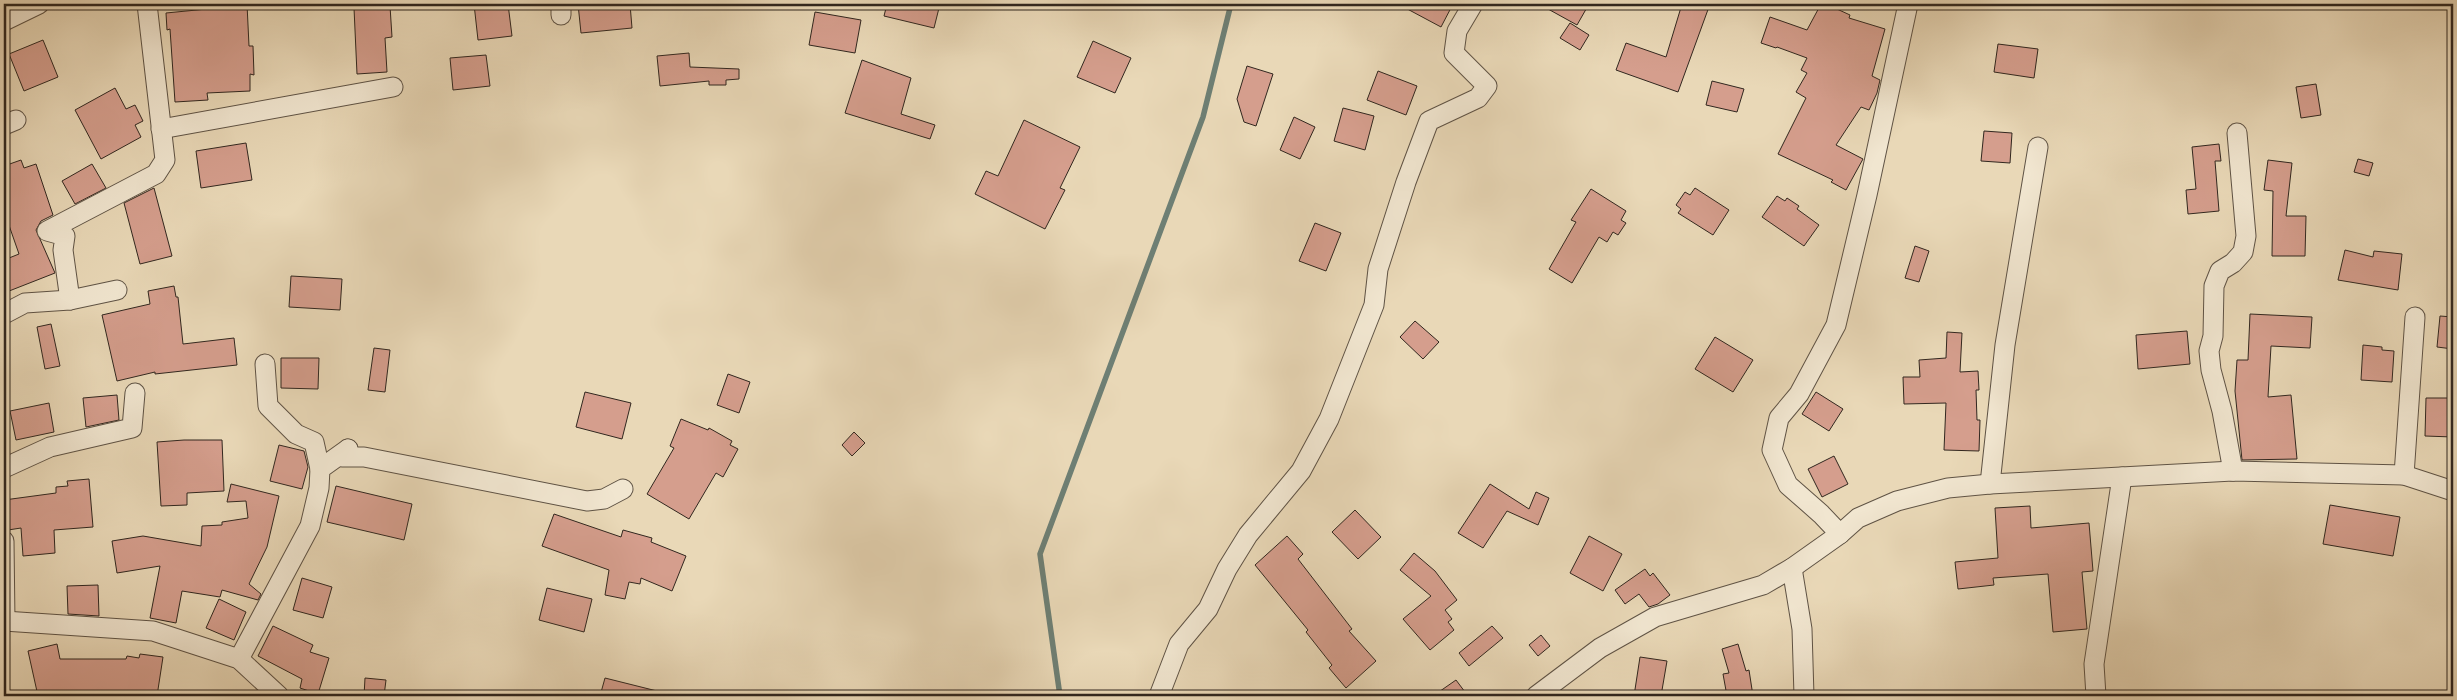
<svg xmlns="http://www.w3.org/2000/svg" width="2457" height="700" font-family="'Old Standard TT',serif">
  <rect width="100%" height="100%" fill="#e9d8b7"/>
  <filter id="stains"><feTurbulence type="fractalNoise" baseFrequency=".004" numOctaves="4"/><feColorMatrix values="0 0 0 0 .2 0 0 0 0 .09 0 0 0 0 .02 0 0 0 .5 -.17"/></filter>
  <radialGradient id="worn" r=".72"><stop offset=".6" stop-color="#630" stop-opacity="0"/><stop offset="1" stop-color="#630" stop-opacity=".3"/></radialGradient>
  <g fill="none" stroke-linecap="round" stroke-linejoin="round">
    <!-- stream -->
    <g stroke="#6e7f74" stroke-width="5.5">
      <path d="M2442,4L2453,7"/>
      <path d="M1060,696L1040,554L1203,117L1231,4"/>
    </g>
  </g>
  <!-- building -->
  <g fill="#d59e8d" stroke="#31271f">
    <path d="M216,4H247L249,46H253L254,75L250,74V91L207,93L208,100L175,102L170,29L167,30L166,13L217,8Z"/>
    <path d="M474,4H508L512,36L478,40Z"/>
    <path d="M578,4H630L632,28L581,33Z"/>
    <path d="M887,4H940L934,28L884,16Z"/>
    <path d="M1398,4H1453L1441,27Z"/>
    <path d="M1539,4H1589L1577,25Z"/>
    <path d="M1682,4H1710L1678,92L1616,70L1626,43L1666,57Z"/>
    <path d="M1821,4H1826L1850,15L1849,18L1885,29L1872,76L1880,80L1877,93L1869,110L1861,107L1836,145L1863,159L1846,190L1831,182L1833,180L1778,154L1806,98L1796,92L1807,73L1801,70L1807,58L1777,47L1776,48L1761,43L1770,17L1807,30Z"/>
    <path d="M390,6L392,37L385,38L387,72L357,74L354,8Z"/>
    <path d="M815,12L861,20L855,53L809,45Z"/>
    <path d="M1570,23L1589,35L1580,50L1560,38Z"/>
    <path d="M43,40L58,77L24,91L9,54Z"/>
    <path d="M1093,41L1131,58L1115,93L1077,77Z"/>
    <path d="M1998,44L2038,49L2034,78L1994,72Z"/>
    <path d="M689,53L690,67L739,69V79L726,80V85H709V81L660,86L657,56Z"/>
    <path d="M486,55L490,86L453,90L450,58Z"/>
    <path d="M862,60L911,78L901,114L935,125L930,139L845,113Z"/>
    <path d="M1247,66L1273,74L1256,126L1244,122L1237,99Z"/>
    <path d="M1378,71L1417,86L1406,115L1367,100Z"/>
    <path d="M1712,81L1744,89L1737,112L1706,105Z"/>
    <path d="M2316,84L2321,115L2301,118L2296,87Z"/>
    <path d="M115,88L126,109L135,105L143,121L135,125L141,137L101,159L75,110Z"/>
    <path d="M1343,108L1374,116L1365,150L1334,141Z"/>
    <path d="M1294,117L1315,127L1300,159L1280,150Z"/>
    <path d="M1024,120L1080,147L1060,188L1065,190L1045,229L975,194L986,171L998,176Z"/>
    <path d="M1984,131L2012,133L2010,163L1981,161Z"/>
    <path d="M246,143L252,180L201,188L196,151Z"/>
    <path d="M2219,144L2221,161H2215L2219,211L2188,214L2186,190L2196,189L2192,147Z"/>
    <path d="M2358,159L2373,163L2369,176L2354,172Z"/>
    <path d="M21,160L24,168L36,164L53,215L41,221L36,230L55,273L4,293V260L19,254L4,211V166Z"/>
    <path d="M2268,160L2292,163L2286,216H2306L2305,256H2272L2273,191L2264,190Z"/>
    <path d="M92,164L106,188L75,204L62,181Z"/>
    <path d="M154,188L172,256L140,264L124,203Z"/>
    <path d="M1695,188L1729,210L1713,235L1678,213L1681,209L1676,205L1685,192L1690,195Z"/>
    <path d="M1591,189L1626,211L1621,220L1626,223L1618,235L1613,232L1607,242L1599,237L1572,283L1549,269L1576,222L1571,220Z"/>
    <path d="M1777,196L1785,201L1787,198L1799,206L1797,209L1819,225L1804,246L1762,217Z"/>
    <path d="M1315,223L1341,233L1326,271L1299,261Z"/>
    <path d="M1915,246L1929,251L1919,282L1905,278Z"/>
    <path d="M2345,250L2373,257L2374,251L2402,254L2398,290L2338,280Z"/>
    <path d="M291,276L342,279L340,310L289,307Z"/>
    <path d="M174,286L176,297H178L183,344L234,338L237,365L155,374V372L117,381L102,315L150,304L148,291Z"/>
    <path d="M2250,314L2312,317L2310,348L2271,346L2268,397L2291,395L2297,459L2242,460L2235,391L2237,360H2248Z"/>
    <path d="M2440,316L2453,317V349L2437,347Z"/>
    <path d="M1415,321L1439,342L1423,359L1400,337Z"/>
    <path d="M51,324L60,366L45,369L37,327Z"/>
    <path d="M2187,331L2190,364L2138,369L2136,335Z"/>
    <path d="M1947,332L1962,333L1960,372L1978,371L1979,390H1976L1977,420H1980L1979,451L1944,450L1946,403L1904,404L1903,377H1920L1919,360L1946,358Z"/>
    <path d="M1715,337L1753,360L1733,392L1695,369Z"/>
    <path d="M2363,345L2382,347V350L2394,351L2392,382L2361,380Z"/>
    <path d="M374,348L390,350L385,392L368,390Z"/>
    <path d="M281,358H319L318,389L281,388Z"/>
    <path d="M728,374L750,382L739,413L717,405Z"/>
    <path d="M585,392L631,403L622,439L576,427Z"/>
    <path d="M1816,392L1843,409L1829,431L1802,414Z"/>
    <path d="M117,395L119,420L86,427L83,398Z"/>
    <path d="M2426,398H2453V437L2425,436Z"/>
    <path d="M49,403L54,432L16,440L10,411Z"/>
    <path d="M681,419L708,430L709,428L732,441L730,445L738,449L723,477L716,473L689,519L647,494L674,448L670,446Z"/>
    <path d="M854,432L865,443L852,456L842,445Z"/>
    <path d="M184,440H222L224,491L187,493V505L161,506L157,442Z"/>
    <path d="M279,445L304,451L308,467L302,489L270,481Z"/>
    <path d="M1834,456L1848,484L1822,497L1808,469Z"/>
    <path d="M89,479L93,527L54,530L55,553L23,556L21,528L8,530L4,500L56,493V487L68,486L67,481Z"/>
    <path d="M231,484L279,496L267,547L249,584L261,594L258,600L222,590L220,597L182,591L176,623L150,618L160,566L117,573L112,541L143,536L201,546L202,526L222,525V522L248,518L246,501L227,502Z"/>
    <path d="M1490,484L1529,509L1536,492L1549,498L1538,525L1507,511L1483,548L1458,533Z"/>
    <path d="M336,486L412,504L404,540L327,522Z"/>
    <path d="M2330,505L2400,517L2393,556L2323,544Z"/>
    <path d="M2030,506L2031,528L2089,523L2093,571L2082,572L2087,629L2053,632L2048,574L1993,578L1994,585L1958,589L1955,562L1998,558L1995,508Z"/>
    <path d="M1355,510L1381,537L1358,559L1332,532Z"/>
    <path d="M554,514L621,537L623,530L652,538L651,542L686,556L672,591L641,578L640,584L629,582L625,599L605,595L609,570L542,546Z"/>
    <path d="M1287,536L1303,554L1298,559L1352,629L1349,631L1376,661L1346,688L1329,668L1332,665L1306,632L1308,630L1255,565Z"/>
    <path d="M1589,536L1622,554L1603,591L1570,573Z"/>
    <path d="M1414,553L1435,571L1457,600L1445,610L1452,619L1448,622L1454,630L1430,650L1403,619L1431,596L1400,570Z"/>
    <path d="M1645,569L1650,576L1653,573L1670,595L1658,604L1649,607L1639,594L1625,604L1615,590Z"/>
    <path d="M302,578L332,587L323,618L293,610Z"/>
    <path d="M98,585L99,616L68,614L67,586Z"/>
    <path d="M547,588L592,599L584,632L539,620Z"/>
    <path d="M219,599L246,612L234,640L206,628Z"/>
    <path d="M273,626L313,645L310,652L329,658L318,694L300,688L302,679L258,656Z"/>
    <path d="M1492,626L1503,638L1469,666L1459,653Z"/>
    <path d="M1541,635L1550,646L1538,656L1529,645Z"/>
    <path d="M57,644L60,659H126L127,656L139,658L140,654L163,657L157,696H38L28,651Z"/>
    <path d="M1738,644L1746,671L1749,670L1753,696H1727L1723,674L1729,673L1722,649Z"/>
    <path d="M1640,657L1667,661L1661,696H1634Z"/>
    <path d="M365,678L386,680L384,696H364Z"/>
    <path d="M605,678L657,691L656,696H600Z"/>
    <path d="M1456,680L1468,696H1433Z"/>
  </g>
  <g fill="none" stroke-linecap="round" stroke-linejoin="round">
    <defs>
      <g id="street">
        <path d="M561,4V15"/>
        <path d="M4,21L39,4"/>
        <path d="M4,125L16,120"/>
        <path d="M161,129L393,87"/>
        <path d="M70,300L63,250L65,236L47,231L156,174L165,160L147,4"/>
        <path d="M4,314L25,303L70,300L117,290"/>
        <path d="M265,364L268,406L296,434L314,442L320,469"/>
        <path d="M348,449L342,457H364L587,501L604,499L623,489"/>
        <path d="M4,468L50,447L132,428L135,393"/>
        <path d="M2233,471L2222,411L2211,370L2209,351L2213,336L2214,286L2220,271L2233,263L2243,252L2246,236L2237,133"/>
        <path d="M2404,475L2415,317"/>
        <path d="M1990,484L2005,345L2038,147"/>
        <path d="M1840,534L1821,514L1788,485L1772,450L1779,418L1799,394L1836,325L1867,195L1908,4"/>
        <path d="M4,541L5,621"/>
        <path d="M1792,568L1802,629L1804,696"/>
        <path d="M4,621L153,631L239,659L279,696"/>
        <path d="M239,659L310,526L319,488L320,469L348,449"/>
        <path d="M1159,696L1179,644L1208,609L1227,569L1248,535L1301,471L1329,419L1374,305L1378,269L1406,182L1429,121L1478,98L1487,86L1454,53L1457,31L1473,4"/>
        <path d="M1536,696L1600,648L1655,617L1763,585L1792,568L1840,534L1858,518L1897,501L1948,488L1990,484L2233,471L2404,475L2453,491"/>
        <path d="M2096,696L2094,664L2122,477"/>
      </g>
    </defs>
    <!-- street casing -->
    <use href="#street" stroke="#5f5345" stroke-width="21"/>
    <!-- street -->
    <use href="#street" stroke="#f1e6d0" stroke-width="19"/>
  </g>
  <!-- margin -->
  <rect width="2457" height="700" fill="none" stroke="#e9d8b7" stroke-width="20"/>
  <rect x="5" y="5" width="2447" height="690" fill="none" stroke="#31271f" stroke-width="2.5"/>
  <rect x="10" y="10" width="2437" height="680" fill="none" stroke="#31271f"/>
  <rect width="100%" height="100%" filter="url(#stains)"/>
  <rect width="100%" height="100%" fill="url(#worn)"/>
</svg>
